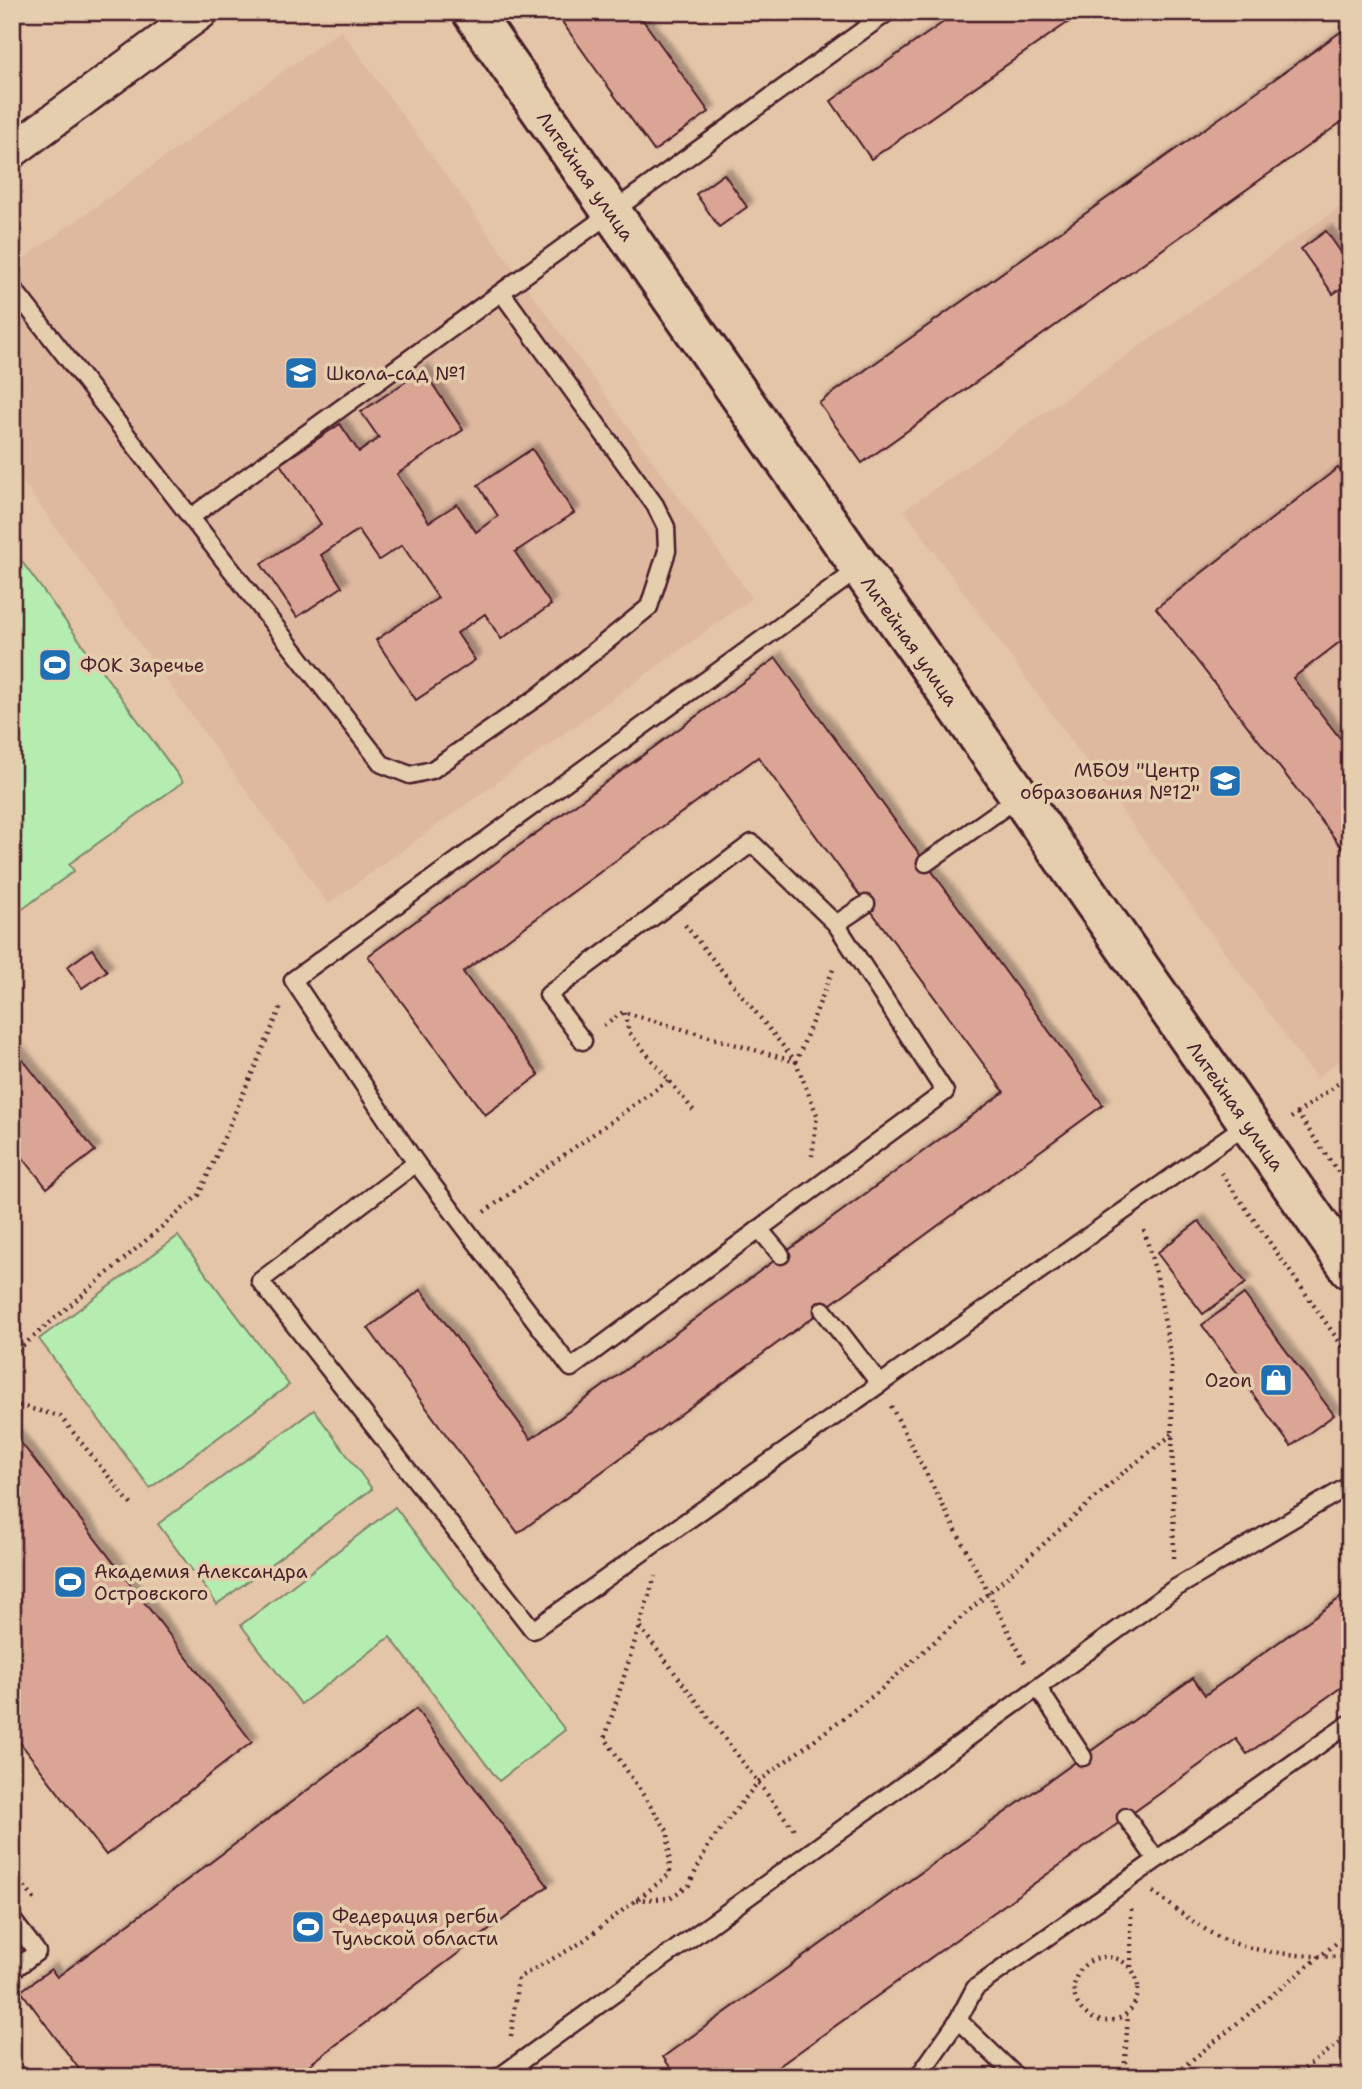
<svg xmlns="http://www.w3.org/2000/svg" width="1362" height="2089" font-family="'Shantell Sans',sans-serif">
  <defs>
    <filter id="shadow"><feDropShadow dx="6" dy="-6" stdDeviation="2" flood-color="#0004"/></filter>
  </defs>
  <rect width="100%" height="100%" fill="#e5c5a8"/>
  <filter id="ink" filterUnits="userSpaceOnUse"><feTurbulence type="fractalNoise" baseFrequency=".0143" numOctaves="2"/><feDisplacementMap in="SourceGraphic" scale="14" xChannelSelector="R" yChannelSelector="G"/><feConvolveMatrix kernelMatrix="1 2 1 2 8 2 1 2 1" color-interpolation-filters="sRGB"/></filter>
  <g filter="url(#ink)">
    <!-- built -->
    <g fill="#dfb8a0">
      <path d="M341,30L752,598L328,904L12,467V267Z"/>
      <path d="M1350,200V1053L1316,1078L904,510Z"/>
    </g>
    <!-- green -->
    <g fill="#b5edb0" stroke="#80866e" stroke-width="2">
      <path d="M12,548L183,782L69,864L74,871L21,910L12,897Z"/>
      <path d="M178,1236L289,1385L150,1488L39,1339Z"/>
      <path d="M314,1410L372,1489L217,1604L158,1524Z"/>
      <path d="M395,1507L565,1730L499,1781L390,1637L301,1704L241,1625Z"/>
    </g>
    <!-- building -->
    <g fill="#dba595" stroke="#4a1f2b" stroke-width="2" filter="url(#shadow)">
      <path d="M555,12H637L709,112L654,151Z"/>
      <path d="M958,12H1083L871,159L831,101Z"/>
      <path d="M1342,31L1350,43V116L862,463L819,403Z"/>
      <path d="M724,174L747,207L719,227L696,194Z"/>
      <path d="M1326,231L1350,265V282L1333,294L1301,249Z"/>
      <path d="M423,370L463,430L397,474L429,522L457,504L476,532L498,516L478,485L532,449L574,513L515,552L551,605L501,639L485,614L457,633L475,660L416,700L376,640L438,598L402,545L379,560L358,530L321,555L342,587L297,617L261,564L321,524L280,464L340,424L359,452L379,438L361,412Z"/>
      <path d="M1338,468L1350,483V634L1293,678L1350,751V858L1156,608Z"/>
      <path d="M776,658L1103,1105L518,1533L368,1328L421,1290L531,1439L1004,1092L758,757L463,972L539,1075L485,1115L368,956Z"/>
      <path d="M92,949L107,971L82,988L67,967Z"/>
      <path d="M12,1046L95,1151L47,1188L12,1144Z"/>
      <path d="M1199,1221L1246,1283L1203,1314L1157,1253Z"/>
      <path d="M1244,1294L1334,1415L1291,1446L1202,1325Z"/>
      <path d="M12,1431L252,1742L106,1855L12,1732Z"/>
      <path d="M1350,1591V1681L1247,1754L1236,1739L764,2077H677L663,2057L1193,1678L1205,1695Z"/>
      <path d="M416,1709L548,1886L293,2077H85L21,1991L51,1969L57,1977Z"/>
    </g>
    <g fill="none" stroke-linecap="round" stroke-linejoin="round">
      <defs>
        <g id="lane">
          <path d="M12,287L382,764L410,775L432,770L539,696L649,607L667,551L666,527L655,505L502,293"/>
          <path d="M191,517L888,12"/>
          <path d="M859,569L293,980L416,1163L260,1281L533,1630L1248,1123"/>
          <path d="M926,863L1019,797"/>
          <path d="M583,1041L548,995L752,843L836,924L866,904"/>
          <path d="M416,1163L571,1368L945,1092L836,924"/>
          <path d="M759,1229L781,1255"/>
          <path d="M823,1310L880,1384"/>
          <path d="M1038,1688L1083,1757"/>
          <path d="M1126,1817L1155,1858"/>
          <path d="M12,1919L37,1952L12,1971"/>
          <path d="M958,2020L1017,2077"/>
          <path d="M499,2077L1174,1589L1350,1485"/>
          <path d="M918,2077L958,2020L975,1988L1350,1723"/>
        </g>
        <path id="street" d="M12,151L201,12"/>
        <path id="secondary" d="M472,12L1350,1269"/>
      </defs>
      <!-- lane casing -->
      <use href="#lane" stroke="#4a1f2b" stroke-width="21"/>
      <!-- street casing -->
      <use href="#street" stroke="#4a1f2b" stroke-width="38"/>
      <!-- secondary casing -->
      <use href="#secondary" stroke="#4a1f2b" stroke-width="44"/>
      <!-- path -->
      <g stroke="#4a1f2b" stroke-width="4.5" stroke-dasharray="2 5" stroke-linecap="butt">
        <path d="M685,925L796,1062L817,1115L812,1156"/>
        <path d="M624,1013L629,1032L694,1111"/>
        <path d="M604,1026L623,1012L796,1062L834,967"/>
        <path d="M1297,1113L1350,1189"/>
        <path d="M1291,1118L1350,1075"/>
        <path d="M1221,1173L1350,1357"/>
        <path d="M484,1212L669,1080"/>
        <path d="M1144,1230L1157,1277L1171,1359L1174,1558"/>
        <path d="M12,1355L199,1195L281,1007"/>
        <path d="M12,1404L60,1416L133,1507"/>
        <path d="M891,1406L1026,1665"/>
        <path d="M640,1627L795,1831"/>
        <path d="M12,1870L37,1903"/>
        <path d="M1153,1892C1172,1906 1191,1921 1211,1933C1246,1954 1309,1957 1350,1957"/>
        <path d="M636,1900L670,1898L689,1885L709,1844L758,1782L878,1692L1124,1472L1174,1433"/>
        <path d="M1131,1909V1968"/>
        <circle cx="1106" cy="1989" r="32"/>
        <path d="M511,2036L518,1978L579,1944L670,1874L668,1832L605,1738L655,1576"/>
        <path d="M12,2056L28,2077"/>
        <path d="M1124,2077L1128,2014"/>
        <path d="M1171,2077L1350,1932"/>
        <path d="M1293,2077L1350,2035"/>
      </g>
      <!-- lane -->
      <use href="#lane" stroke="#e4cead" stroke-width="16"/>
      <!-- street -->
      <use href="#street" stroke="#e4cead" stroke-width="33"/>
      <!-- secondary -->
      <use href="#secondary" stroke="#e4cead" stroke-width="38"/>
    </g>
  </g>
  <!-- icons -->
  <defs>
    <symbol id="school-square" viewBox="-11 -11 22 22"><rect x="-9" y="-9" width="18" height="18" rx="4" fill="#1f6fb2" stroke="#e4cead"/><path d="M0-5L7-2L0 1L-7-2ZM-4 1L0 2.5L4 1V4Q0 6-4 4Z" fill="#fff"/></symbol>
    <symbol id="stadium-square" viewBox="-11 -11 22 22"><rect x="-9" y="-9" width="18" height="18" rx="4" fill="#1f6fb2" stroke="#e4cead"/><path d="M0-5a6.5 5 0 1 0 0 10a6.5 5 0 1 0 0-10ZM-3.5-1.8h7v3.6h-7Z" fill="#fff"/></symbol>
    <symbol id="shop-square" viewBox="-11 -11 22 22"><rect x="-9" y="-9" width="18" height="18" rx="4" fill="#1f6fb2" stroke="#e4cead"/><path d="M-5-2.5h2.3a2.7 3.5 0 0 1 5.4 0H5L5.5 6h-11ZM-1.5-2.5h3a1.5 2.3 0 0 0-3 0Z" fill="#fff"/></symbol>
  </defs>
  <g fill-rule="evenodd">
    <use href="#school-square" x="282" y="354" width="38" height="38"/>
    <use href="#stadium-square" x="36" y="646" width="38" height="38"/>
    <use href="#school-square" x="1206" y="762" width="38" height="38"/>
    <use href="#shop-square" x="1257" y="1361" width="38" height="38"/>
    <use href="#stadium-square" x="51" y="1563" width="38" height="38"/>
    <use href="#stadium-square" x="289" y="1908" width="38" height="38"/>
  </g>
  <g text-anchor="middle" stroke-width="7" stroke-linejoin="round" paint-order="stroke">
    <!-- street labels -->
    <g font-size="19" fill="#4a1f2b" stroke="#e4cead">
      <text transform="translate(586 176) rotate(55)" y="7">Литейная улица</text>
      <text transform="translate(910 641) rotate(55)" y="7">Литейная улица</text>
      <text transform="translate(1236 1106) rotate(55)" y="7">Литейная улица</text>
    </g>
    <!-- poi labels -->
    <g font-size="19" fill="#4a1f2b" stroke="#e4cead" text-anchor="start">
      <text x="326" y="380">Школа-сад №1</text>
      <text x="80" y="672">ФОК Заречье</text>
      <text x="1200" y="777" text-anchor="end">МБОУ "Центр<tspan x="1200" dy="22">образования №12"</tspan></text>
      <text x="1252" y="1387" text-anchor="end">Ozon</text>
      <text x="94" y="1578">Академия Александра<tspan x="94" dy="22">Островского</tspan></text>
      <text x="332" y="1923">Федерация регби<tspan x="332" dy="22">Тульской области</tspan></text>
    </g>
  </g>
  <!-- margin -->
  <rect width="1362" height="2089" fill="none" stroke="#e4cead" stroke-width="42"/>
  <rect x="21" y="21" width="1320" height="2047" fill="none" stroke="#4a1f2b" stroke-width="2.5" filter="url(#ink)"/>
</svg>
